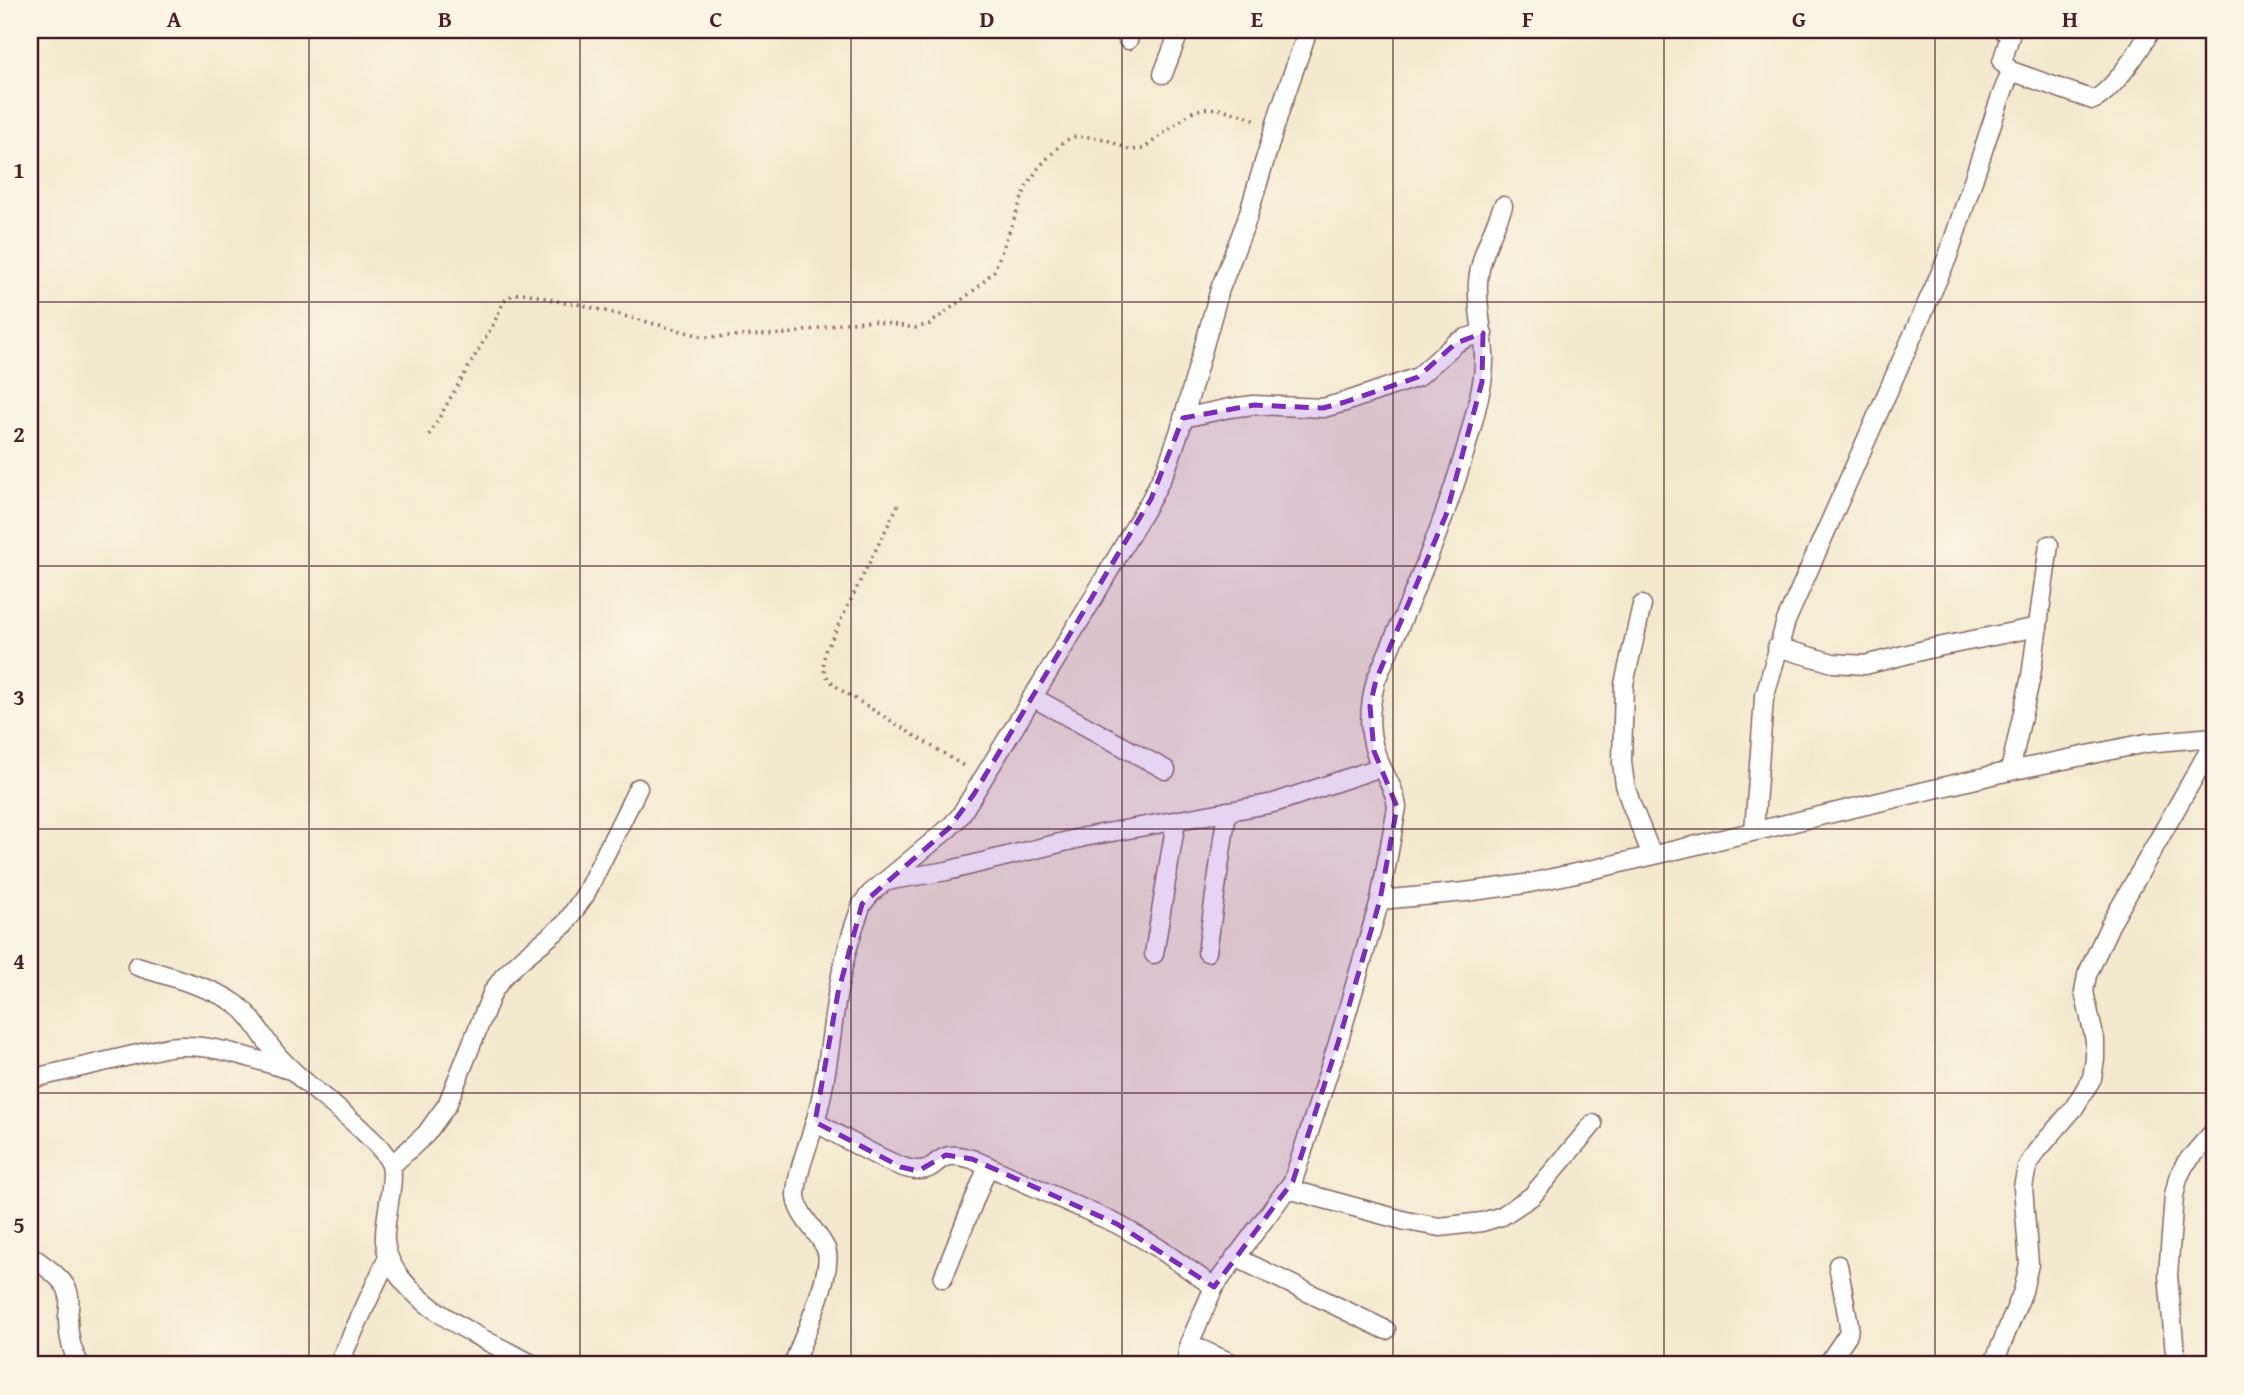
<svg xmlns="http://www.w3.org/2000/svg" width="2244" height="1395" font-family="'Gentium Book Plus',serif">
  <rect width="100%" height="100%" fill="#fcf5e5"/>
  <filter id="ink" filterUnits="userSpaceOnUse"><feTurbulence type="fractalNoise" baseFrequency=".0143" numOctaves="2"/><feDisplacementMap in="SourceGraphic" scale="14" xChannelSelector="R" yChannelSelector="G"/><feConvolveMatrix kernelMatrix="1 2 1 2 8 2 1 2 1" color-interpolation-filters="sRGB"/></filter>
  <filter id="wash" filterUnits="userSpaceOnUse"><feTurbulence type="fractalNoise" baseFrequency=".00686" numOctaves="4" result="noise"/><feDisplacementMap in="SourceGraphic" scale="28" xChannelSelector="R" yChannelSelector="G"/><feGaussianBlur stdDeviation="1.57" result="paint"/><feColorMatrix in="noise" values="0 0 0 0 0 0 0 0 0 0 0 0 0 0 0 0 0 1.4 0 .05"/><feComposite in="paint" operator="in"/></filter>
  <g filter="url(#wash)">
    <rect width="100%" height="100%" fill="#f2e9ce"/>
  </g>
  <g filter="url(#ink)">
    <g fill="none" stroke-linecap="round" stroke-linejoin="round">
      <defs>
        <g id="street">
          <path d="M1128,40L1132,30"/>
          <path d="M2011,71L2093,100C2111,93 2142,48 2150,30"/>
          <path d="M1163,74L1180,30"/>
          <path d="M1183,418L1230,408L1254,405L1323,408L1345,402L1418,377L1456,343L1466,338L1483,333"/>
          <path d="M1642,605L1624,684L1622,762L1625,785L1631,804L1652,855"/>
          <path d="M1777,647L1833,663L1865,665L1928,649L2038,627"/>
          <path d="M1032,697L1166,770"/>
          <path d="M2010,771L2031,676L2049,545"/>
          <path d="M1754,831L1764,699L1786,621L1948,256L2000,99L2011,71L2002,62L2010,36L2003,30"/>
          <path d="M885,881L947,871L1084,837L1274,803L1381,767"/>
          <path d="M1380,900L1397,807C1395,791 1388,781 1381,766C1367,738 1368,711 1376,680C1418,584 1461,487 1482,383C1489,345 1476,317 1478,282C1480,256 1494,230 1503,206"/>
          <path d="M1207,952L1227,811"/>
          <path d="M1154,954L1176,821"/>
          <path d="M137,966C163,975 215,988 236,1004C255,1018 263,1040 279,1057C305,1086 339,1107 366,1134C375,1143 385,1151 390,1163C397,1177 383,1222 385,1241C390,1300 488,1341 534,1365"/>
          <path d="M30,1079L168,1047C210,1042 250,1058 290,1070"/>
          <path d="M815,1122C836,1133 896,1170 917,1170C942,1171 933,1147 972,1159L1117,1224L1157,1247L1214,1287"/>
          <path d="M392,1165L426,1134L447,1105L493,991L504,976L523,958L565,924L585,895L638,788"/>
          <path d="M1288,1189L1406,1221L1440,1227L1482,1222L1502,1216L1532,1196L1593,1124"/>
          <path d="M30,1255C41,1264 60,1275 67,1289C71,1298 69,1308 68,1317C68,1334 71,1351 80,1365"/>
          <path d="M1235,1257L1386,1330"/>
          <path d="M943,1278L988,1166"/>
          <path d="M1189,1344L1236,1365"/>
          <path d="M338,1365L388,1257"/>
          <path d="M793,1365C801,1342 835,1270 826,1249C818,1231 796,1215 796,1194C798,1164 813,1136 819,1107C828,1071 831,1033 837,996C842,966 851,933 862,904L871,893L949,828L960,816L1085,612L1151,499L1167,467L1180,430L1220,289L1246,222L1280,110L1308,30"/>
          <path d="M1186,1365L1189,1344L1214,1287L1293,1181L1338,1043L1380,900L1465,892L1525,884L1608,866L2010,771L2146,743L2214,737"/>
          <path d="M1827,1365L1848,1334L1849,1325L1838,1265"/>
          <path d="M1993,1365L2023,1291L2029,1264L2023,1187L2027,1167L2037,1151L2074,1108L2092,1078L2095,1059V1040L2084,992L2087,975L2110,925L2214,742"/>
          <path d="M2176,1365L2168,1275L2174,1196L2178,1178L2185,1164L2214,1131"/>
        </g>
      </defs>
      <!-- street casing -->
      <use href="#street" stroke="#856664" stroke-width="21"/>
      <!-- path -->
      <g stroke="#856664" stroke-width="3.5" stroke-dasharray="2 5" stroke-linecap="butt">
        <path d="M429,435L493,325L504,301L514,294L526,293L565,303H574L705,337L788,334L851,322L872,321L915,328L930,324L977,288L994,271L1027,185L1039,167L1064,141L1074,137H1089L1105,139L1130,150L1143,149L1192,112C1214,103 1235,113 1257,120"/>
        <path d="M898,505L826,650C820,671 825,677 841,690L967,768"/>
      </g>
      <!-- street -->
      <use href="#street" stroke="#fff" stroke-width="18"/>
    </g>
  </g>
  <!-- marked area -->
  <path fill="#7b2cbf" fill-opacity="0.2" stroke="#7b2cbf" stroke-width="5" stroke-dasharray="14 9" stroke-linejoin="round" d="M1483,333L1482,382L1446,515L1376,680L1370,706L1374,751L1397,807L1380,900L1338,1043L1293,1181L1214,1287L1117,1224L972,1159L946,1155L918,1171L901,1167L815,1122L838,993L862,904L949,828L974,794L1151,499L1183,418L1254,405L1323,408L1345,402L1418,377L1456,343Z"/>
  <!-- grid -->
  <path fill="none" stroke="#4a1f2b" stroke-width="2" stroke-opacity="0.55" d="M309,30V1365M580,30V1365M851,30V1365M1122,30V1365M1393,30V1365M1664,30V1365M1935,30V1365M30,302H2214M30,566H2214M30,829H2214M30,1093H2214"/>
  <!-- margin -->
  <rect width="2244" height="1395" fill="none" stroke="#fcf5e5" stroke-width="77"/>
  <rect x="38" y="38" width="2168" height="1318" fill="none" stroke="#4a1f2b" stroke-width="2.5"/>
  <g font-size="23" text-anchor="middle" font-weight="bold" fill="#4a1f2b">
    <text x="174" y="27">A</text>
    <text x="445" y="27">B</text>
    <text x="716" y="27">C</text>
    <text x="987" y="27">D</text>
    <text x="1257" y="27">E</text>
    <text x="1528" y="27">F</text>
    <text x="1799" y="27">G</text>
    <text x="2070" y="27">H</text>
    <text x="19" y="178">1</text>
    <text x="19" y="442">2</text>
    <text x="19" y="705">3</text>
    <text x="19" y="969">4</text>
    <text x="19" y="1233">5</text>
  </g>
</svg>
